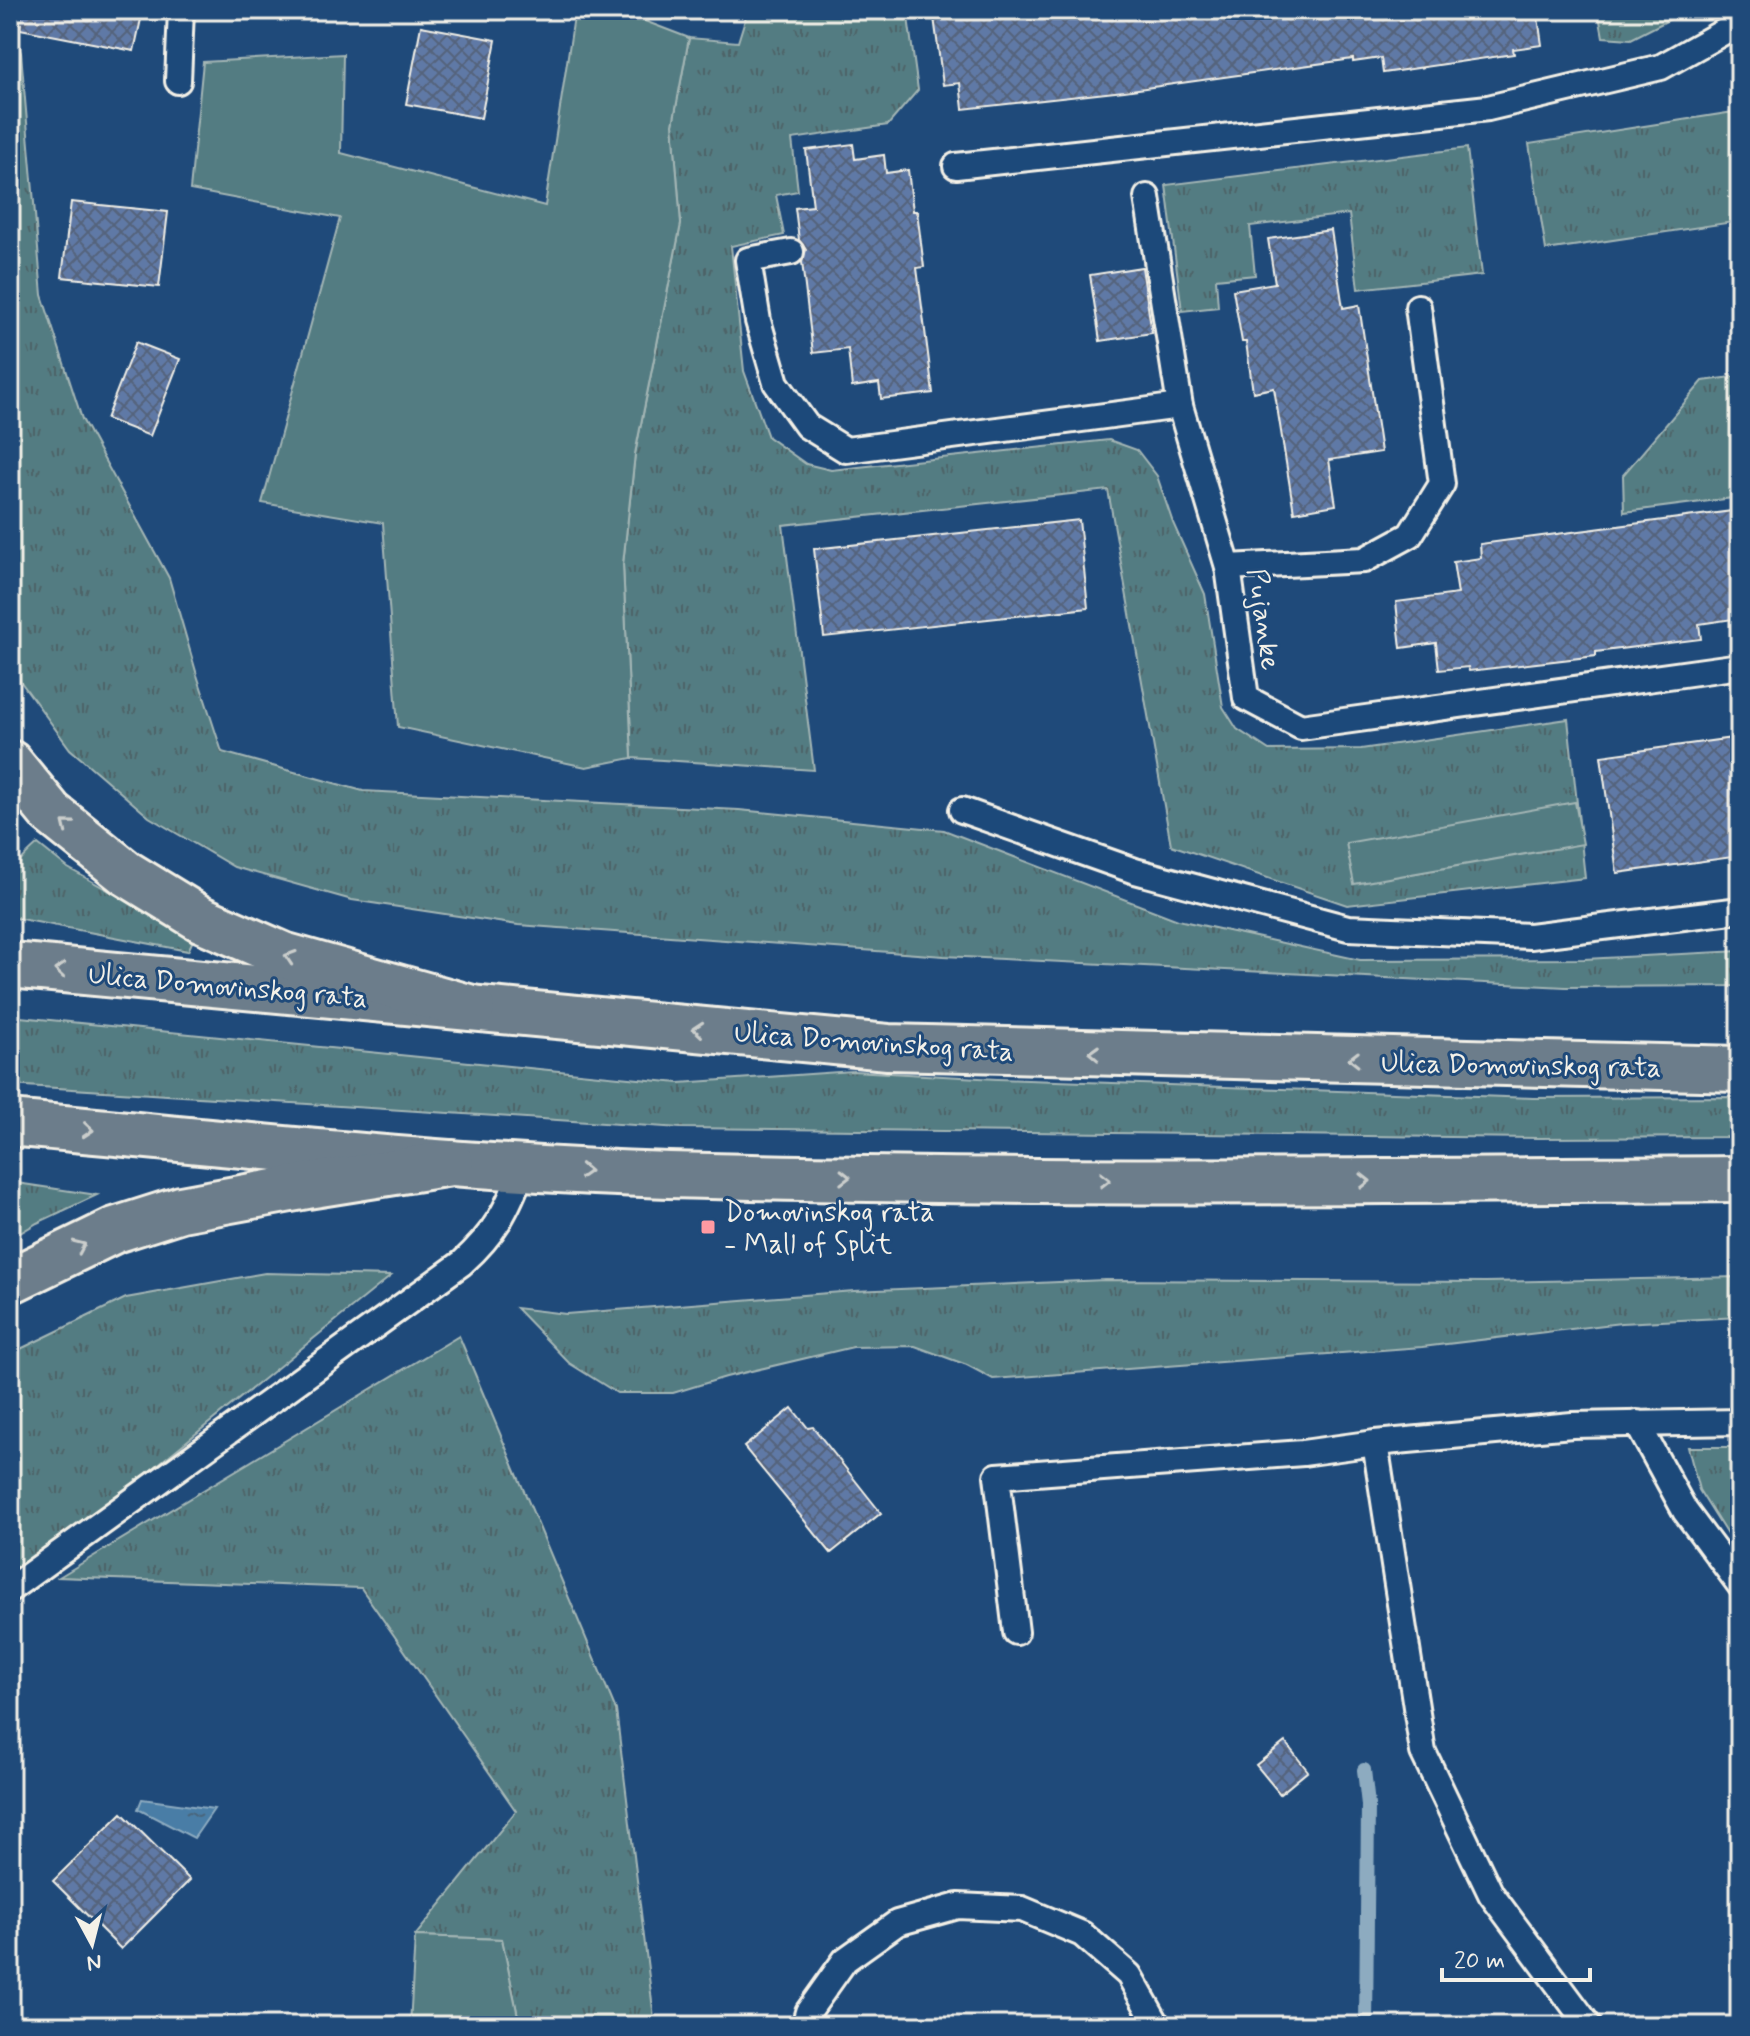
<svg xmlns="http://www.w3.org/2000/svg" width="1750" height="2036" font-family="Mynerve,sans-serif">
  <defs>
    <pattern id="grass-tufts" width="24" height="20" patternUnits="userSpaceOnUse" patternTransform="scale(2)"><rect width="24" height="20" fill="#537b82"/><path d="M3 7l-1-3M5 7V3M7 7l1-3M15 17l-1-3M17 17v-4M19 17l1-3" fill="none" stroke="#4e6467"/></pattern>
    <pattern id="water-ripples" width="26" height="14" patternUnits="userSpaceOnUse" patternTransform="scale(2)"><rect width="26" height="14" fill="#497da6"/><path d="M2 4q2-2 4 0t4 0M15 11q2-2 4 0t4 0" fill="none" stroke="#49657b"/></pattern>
    <pattern id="building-cross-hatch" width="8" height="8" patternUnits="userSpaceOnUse" patternTransform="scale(2)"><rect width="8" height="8" fill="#5f79a6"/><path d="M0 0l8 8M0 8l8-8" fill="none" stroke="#55637b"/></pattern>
  </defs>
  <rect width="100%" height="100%" fill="#1f4a7a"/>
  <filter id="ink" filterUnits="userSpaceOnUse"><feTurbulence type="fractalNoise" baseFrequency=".0125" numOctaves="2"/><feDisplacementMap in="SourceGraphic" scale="16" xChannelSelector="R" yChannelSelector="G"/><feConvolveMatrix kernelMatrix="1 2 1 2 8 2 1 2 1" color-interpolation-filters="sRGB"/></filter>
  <g filter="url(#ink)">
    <!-- grass -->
    <g fill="url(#grass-tufts)" stroke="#a4b6b5" stroke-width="2">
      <path d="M748,10H907L918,90L888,125L792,139L798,191L776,195L784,235L731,246L744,371L768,437L806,464L831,470L1109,440L1137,450L1157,476L1173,523L1205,594L1223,707L1237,729L1269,750L1361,749L1568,719L1585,878L1347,905L1171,845L1108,490L783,525L814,770L632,758L623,564L635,454L681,224L673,124L689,38L738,42Z"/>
      <path d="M1598,10H1688L1631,39L1603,37Z"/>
      <path d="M10,17L21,53L42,295L82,419L169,578L197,675L222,752L363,791L739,810L944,830L1178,920L1360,960L1584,959L1740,951V986L1566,987L944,956L518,925L352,900L234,867L149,817L70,749L10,667Z"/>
      <path d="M1740,111V221L1546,250L1529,144Z"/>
      <path d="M1467,148L1482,275L1358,289L1349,214L1250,226L1255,275L1216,279L1218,307L1182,311L1166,185Z"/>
      <path d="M1740,376V497L1624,512L1623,475L1703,381Z"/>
      <path d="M38,844L68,868L194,938L188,951L10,917C10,875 6,872 38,844Z"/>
      <path d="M10,1016L679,1083L853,1071L997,1079L1533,1098L1740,1097V1137L1538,1138L681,1128L10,1085Z"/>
      <path d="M10,1182L97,1195L37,1223L10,1239Z"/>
      <path d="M265,1273L391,1276L140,1479L10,1578V1354L126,1298Z"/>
      <path d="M1740,1277V1317L1621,1323L1422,1347L993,1379L967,1365L915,1346L853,1347L726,1377L673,1393H617L569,1363L516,1308L566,1314L854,1291L1105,1280L1486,1282Z"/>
      <path d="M459,1336L616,1710L655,2026H520L502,1939L415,1936L516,1811L361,1588L59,1577Z"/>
      <path d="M1688,1447H1740V1555L1699,1490Z"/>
    </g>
    <!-- garden -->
    <g fill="#537b82" stroke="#a4b6b5" stroke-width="2">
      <path d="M575,10H616L689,38L673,124L681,224L635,454L623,564L632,758L586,767L398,727L383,523L262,503L340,218L190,190L203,62L343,54L341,153L545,206Z"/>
      <path d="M1575,802L1583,844L1354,884L1346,843Z"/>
      <path d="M415,1936L502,1939L520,2026H410Z"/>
    </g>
    <!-- water -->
    <path fill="url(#water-ripples)" stroke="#8dabc0" stroke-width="2" d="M142,1799L214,1809L194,1838L138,1809Z"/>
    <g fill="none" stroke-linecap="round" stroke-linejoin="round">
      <!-- stream -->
      <path stroke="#8dabc0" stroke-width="14" d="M1364,1770L1368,1805L1366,2026"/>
    </g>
    <!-- building -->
    <g fill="url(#building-cross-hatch)" stroke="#f4f1e8" stroke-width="2">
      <path d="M21,10H143L134,51L20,29Z"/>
      <path d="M990,10H1537L1542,45L1513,49L1514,54L1383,73L1381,58L1353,62V59L1124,91L963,109L960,83L943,85L934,17Z"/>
      <path d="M421,26L496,40L481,118L406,104Z"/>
      <path d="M853,144L855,159L884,155L886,173L908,170L913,211H917L924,267L917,268L933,393L881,399L879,383L852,387L848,349L813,353L802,262L806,250L799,240L795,208L813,206L806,150Z"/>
      <path d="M71,202L168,212L159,287L62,277Z"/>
      <path d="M1331,230L1343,308L1359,305L1381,452L1329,460L1336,505L1294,512L1274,388L1253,392L1246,342H1242L1233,290L1275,283L1268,239Z"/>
      <path d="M1142,267L1152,333L1100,341L1090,275Z"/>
      <path d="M136,342L180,359L150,436L106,419Z"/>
      <path d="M1740,510V618L1699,624L1701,639L1596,652V656L1469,671L1468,667L1439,670L1436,643L1401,648L1396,602L1458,594L1453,562L1481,558L1480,544Z"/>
      <path d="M1079,520L1088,608L824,637L814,549Z"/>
      <path d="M1740,737V856L1617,873L1601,756Z"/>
      <path d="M792,1408L808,1428L813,1427L881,1513L831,1553L744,1447Z"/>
      <path d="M1285,1742L1308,1771L1280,1794L1256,1765Z"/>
      <path d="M122,1813L190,1880L121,1949L53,1881Z"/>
    </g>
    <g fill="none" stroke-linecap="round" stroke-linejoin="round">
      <defs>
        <g id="service">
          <path d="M178,81L181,10"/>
          <path d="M956,166L1488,108L1661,67L1734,26L1740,18"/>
          <path d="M1147,197L1180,406L1228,567L1246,698L1301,727L1740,666"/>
          <path d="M791,252L748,260L758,321L776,383L807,426L846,450L1180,406"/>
          <path d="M1228,567L1364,560L1410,535L1442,484L1418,307"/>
          <path d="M962,810L1135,871L1348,928L1530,936L1740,910"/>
          <path d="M1637,1423L1685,1511L1740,1585"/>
          <path d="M1375,1443L1423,1752L1491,1894L1589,2026"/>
          <path d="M10,1589L462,1263C496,1232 507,1210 523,1168"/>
          <path d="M1016,1632L997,1476L1303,1453L1375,1443L1572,1425L1740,1422"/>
          <path d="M804,2026L808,2012L845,1960L897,1923L958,1906L1022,1909L1082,1934L1129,1975L1158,2026"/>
        </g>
        <g id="primary">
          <path d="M10,965L888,1047L1740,1069"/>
          <path d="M10,1123C229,1143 449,1168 669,1175C1026,1185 1383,1181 1740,1179"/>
        </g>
        <g id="trunk">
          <path d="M10,763L51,813L126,873L201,919L283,955L472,1008"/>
          <path d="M10,1281L115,1230L181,1209L307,1186L451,1163"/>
        </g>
      </defs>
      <!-- service casing -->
      <use href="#service" stroke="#f4f1e8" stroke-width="30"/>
      <!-- primary casing -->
      <use href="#primary" stroke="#f4f1e8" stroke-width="50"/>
      <!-- trunk casing -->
      <use href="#trunk" stroke="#f4f1e8" stroke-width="50"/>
      <!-- service -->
      <use href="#service" stroke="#1f4a7a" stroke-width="24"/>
      <!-- primary -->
      <use href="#primary" stroke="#6c7d8b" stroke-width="44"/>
      <!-- trunk -->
      <use href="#trunk" stroke="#6c7d8b" stroke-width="44"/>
    </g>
    <!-- one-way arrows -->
    <defs><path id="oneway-chevron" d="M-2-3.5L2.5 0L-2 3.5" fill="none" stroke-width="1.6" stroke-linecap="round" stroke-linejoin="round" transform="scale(2)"/></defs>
    <g stroke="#cbcecc">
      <use href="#oneway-chevron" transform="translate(67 825) rotate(-141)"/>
      <use href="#oneway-chevron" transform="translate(290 957) rotate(-162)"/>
      <use href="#oneway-chevron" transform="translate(60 970) rotate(-175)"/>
      <use href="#oneway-chevron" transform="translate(698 1029) rotate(-175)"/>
      <use href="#oneway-chevron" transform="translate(1094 1053) rotate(-178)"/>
      <use href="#oneway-chevron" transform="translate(1354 1059) rotate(-179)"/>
      <use href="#oneway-chevron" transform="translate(88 1130) rotate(5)"/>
      <use href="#oneway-chevron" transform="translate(585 1171) rotate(3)"/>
      <use href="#oneway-chevron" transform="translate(845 1177) rotate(1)"/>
      <use href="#oneway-chevron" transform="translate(1105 1180)"/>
      <use href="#oneway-chevron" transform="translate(1365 1181)"/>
      <use href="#oneway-chevron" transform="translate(80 1246) rotate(-24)"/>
    </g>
  </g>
  <!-- markers -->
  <rect fill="#ff9aa2" stroke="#1f4a7a" stroke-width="3" x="700" y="1219" width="16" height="16" rx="4"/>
  <g text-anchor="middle" stroke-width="6" stroke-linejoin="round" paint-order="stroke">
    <!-- street labels -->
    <g font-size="28" fill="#f4f1e8" stroke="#1f4a7a">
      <text transform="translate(1265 619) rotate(82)" y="10">Pujanke</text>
      <text transform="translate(228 985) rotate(5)" y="10">Ulica Domovinskog rata</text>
      <text transform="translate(874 1041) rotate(4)" y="10">Ulica Domovinskog rata</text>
      <text transform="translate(1521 1064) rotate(1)" y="10">Ulica Domovinskog rata</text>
    </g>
    <!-- poi labels -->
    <g font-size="28" fill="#f4f1e8" stroke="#1f4a7a" text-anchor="start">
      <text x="724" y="1221">Domovinskog rata<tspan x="724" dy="32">- Mall of Split</tspan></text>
    </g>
  </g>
  <!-- margin -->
  <rect width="1750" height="2036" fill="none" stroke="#1f4a7a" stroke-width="40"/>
  <rect x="20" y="20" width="1710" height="1996" fill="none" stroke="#f4f1e8" stroke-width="3" filter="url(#ink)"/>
  <!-- north arrow -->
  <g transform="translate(92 1944) rotate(173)" stroke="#1f4a7a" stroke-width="6" paint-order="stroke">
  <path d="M0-6L14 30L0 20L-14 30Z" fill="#f4f1e8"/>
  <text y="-12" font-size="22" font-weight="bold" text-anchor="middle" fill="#f4f1e8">N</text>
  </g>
  <!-- scale -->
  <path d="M1442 1968v12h148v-12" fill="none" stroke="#f4f1e8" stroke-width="4"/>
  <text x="1454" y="1968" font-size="24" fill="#f4f1e8" stroke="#1f4a7a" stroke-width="6" paint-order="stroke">20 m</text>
</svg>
